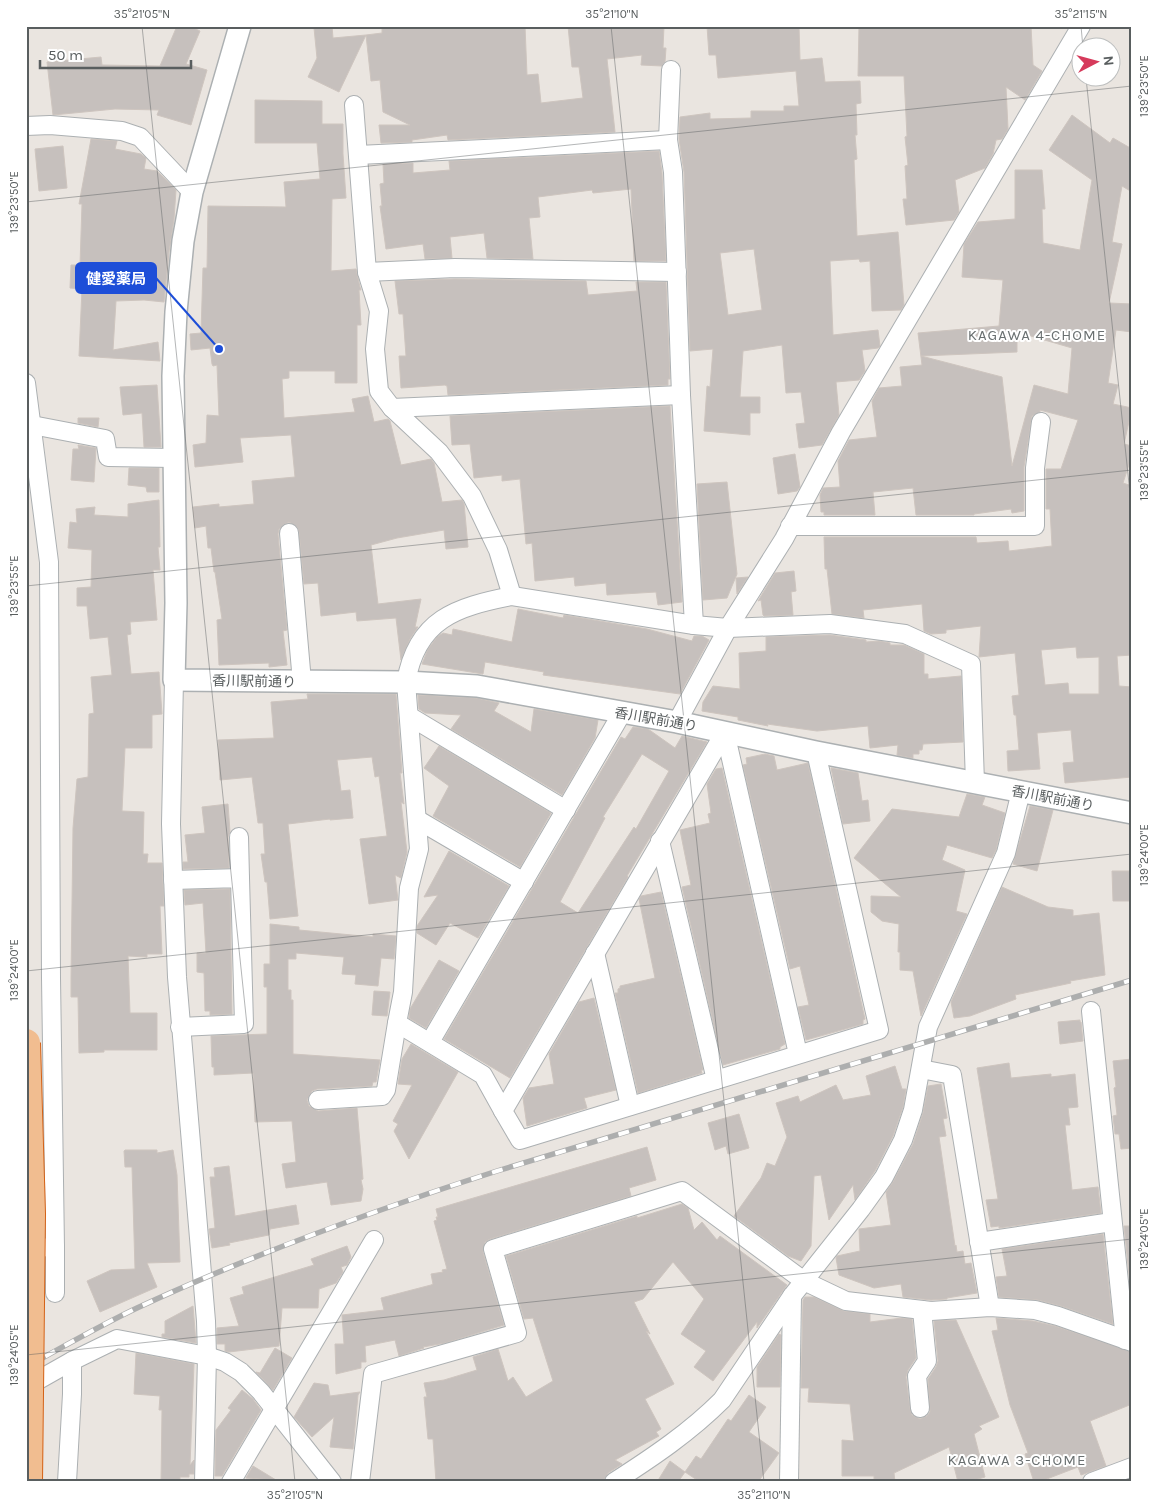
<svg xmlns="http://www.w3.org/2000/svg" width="1158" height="1508" font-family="Karla,'Noto Sans JP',sans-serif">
  <rect width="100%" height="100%" fill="#eae5e0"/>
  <!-- building -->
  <g fill="#c6c0bd" stroke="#cec5bf" fill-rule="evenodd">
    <path d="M177,26H189L200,31L186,64L207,70L191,125L157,115L159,110L115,109L53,115L47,62L101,57L102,65L160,66Z"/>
    <path d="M332,26L333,38L366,35L339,92L308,77L317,58L314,28Z"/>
    <path d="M382,26H525L527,75L538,74L541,103L583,98L579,67H572L568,26H664L663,48H666L665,62L662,66L641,65L642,55L607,59L615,132L448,140L447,135L412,140V142L381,143L379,125H410L383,112L380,80L371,81L366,35L382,33Z"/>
    <path d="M707,26H799L800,60L822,58L825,82L860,81L861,103L856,104L857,135H855L857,159L854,160L857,236L898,232L904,305L901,310L872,311L870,261L860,262L859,259L830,261L833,335L878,330L880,346L878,348L862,350L865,371L859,380L836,382L839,415L822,445L799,448L796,424L805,423L801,392L786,393L782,345L743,351L740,397H760V413H750V435L704,431L707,386L710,387L713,349L690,351L684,172L679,139L680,117L710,113V119L751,118V111H784V106H799L796,71L718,78L716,55H709ZM754,249L762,310L728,315L720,253Z"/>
    <path d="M859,26H1031L1033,65L1042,71L1025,100L1006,87L1008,129L1002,139L996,140L993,154L985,168L955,180L959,212L954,220L906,225L903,199H907L905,166L908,165L905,137L907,136L904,76H858Z"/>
    <path d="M255,100L322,101V124H343V154L346,198L332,199L331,271L356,269L360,287L361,290H359L361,325H357V383H335V371H289V378L282,379L284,418L355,412L352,399L368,396L374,422L388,419L390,421L401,465L431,459L434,463L442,502L462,500L464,503L468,547L446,549L444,530L397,538L371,545L378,604L421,599L415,627H418L410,639L401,660L396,618L357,621L356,612L321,616L318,583L304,584L299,532L297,527L289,522L283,525L279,529L278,534L287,630L283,631L287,665L269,667V663L219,665L217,620L222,619L215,572H214L211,548H208L206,526L195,528L193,507L219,504V507L254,504L252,481L295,477L291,435L240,438L243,462L195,467L193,445L206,443L207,415L219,416L217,365L213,366L212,364L210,348L191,350L190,334L201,333L203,268H207L208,206L286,207L284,182L320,179L317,143H255Z"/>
    <path d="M1072,115L1110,143L1113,138L1132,149V192L1122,186L1112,242L1122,244L1109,303L1132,304V332L1116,330L1108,383L1118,385L1113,404L1132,408L1124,444L1132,446V455L1123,483L1132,486V655L1117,656L1119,686L1132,687V777L1065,783L1063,763L1074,762L1071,730L1037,733L1040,769L1008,771L1007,751L1019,750L1016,715H1014L1012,696L1019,695L1015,653L979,657L981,626L946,630V633L931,634L924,631L922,604L863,610L864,618L832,614L827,569H825L824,537H976L977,543L1008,541L1009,551L1052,546L1050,509H1046V469H1061L1078,420L1040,410V412L1032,416L1024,467V511L1012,513L1011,509L974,514V515H916L913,488L873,492L875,515H824V512H821L820,495L823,488L840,487L838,461L849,440L877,437L872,401L879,388L902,386L900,367L922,365L918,333L999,326L1003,280L962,277L964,244L978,222L1015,219V170H1042L1045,209H1042L1043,243L1080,250L1092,180L1049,150ZM1017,332L1072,348L1068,394L1034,385L1012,466L1002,377L921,356L1017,352ZM1076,647L1077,658L1099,657V694H1069L1068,683L1045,685L1041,650Z"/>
    <path d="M91,139L117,141L115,149L141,154L146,158L144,169L157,171L176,190L174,219L169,252L164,302L144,300L116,301L113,350L158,342L160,361L79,356L82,289L70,288L71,265H80L82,204H79Z"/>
    <path d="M63,146L67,188L39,191L35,149Z"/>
    <path d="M659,151L662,173L666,261H634L631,189L593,193L592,190L538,197L540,217L529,218L533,259L487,258L484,233L450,237L452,258L425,259L423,244L386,249L380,206H382L380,184L384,183L383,164L413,163V173L450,170L449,161Z"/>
    <path d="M455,279L586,281L588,295L637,291L636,282H666L670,379H668V385L448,395L447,386L445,385L401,388L399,356H406L403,314H399L395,281Z"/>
    <path d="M157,385L161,447H144L142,413L123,415L120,387Z"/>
    <path d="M670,406L682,602L658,605L656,592L607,595L606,583L575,586L574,577L535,581L532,543L526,544L520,479L502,481V475L474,478L470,444L452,445L450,416Z"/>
    <path d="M78,418H99L98,427L78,423Z"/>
    <path d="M78,445L96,448L94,482L71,480L73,449H79Z"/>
    <path d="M795,454L800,487L797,491L778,494L773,458Z"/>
    <path d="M129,468H159V492H147L146,487L128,485Z"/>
    <path d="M727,482L737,574L727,598L703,600L697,484Z"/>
    <path d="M159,500L160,547H158L160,570H153L157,620L130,622L131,634L127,635L131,674L159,672L162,714L152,715V748H125L122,811L144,812L143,854H148L147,863H162L164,906H160L162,954H147V957L128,956L130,1013H157V1050H104V1052L79,1053L78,997H71V979L73,828L77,779L88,777L89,714L94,713L91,677L112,675L108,637L90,639L87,606H77V588L91,587L92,550L68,548L70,522L77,523L76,509L95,507L94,515L128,517V504Z"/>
    <path d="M794,571L796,591L791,592L793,615L764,616L763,615L761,600L758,601L775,573Z"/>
    <path d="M748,577L737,594L736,578Z"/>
    <path d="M518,609L563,618L564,615L647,629L692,641L694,636H702L709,640L680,694L543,675L544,672L485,662L483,674L422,664L428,649L437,637L443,633L452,635L453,629L512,642Z"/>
    <path d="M830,635L866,640V642L879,641L890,643V645H904L924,654V674H928V679L961,676L963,742L923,744L922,750H919V754H913V758H912L897,755L898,745L870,748L868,726L817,731L767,724L768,726L738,720V717L702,711L703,702L713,686L740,689L739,653L766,651V637Z"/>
    <path d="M307,694H396L402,773H400L404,804L401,802L407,852L401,878L395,875L398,900L369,904L360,839L387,836L379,776L375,777L372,757L337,760L341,791L350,790L353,818L330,820V819L288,824L298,916L270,919L267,882H265L261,854H265L263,823H258L252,777L220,780L218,740L274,738L271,702L308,699Z"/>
    <path d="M418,695L476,698L499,703L494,711L531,732L534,709L598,720L595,738L562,795L451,729L461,715L425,713L419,709Z"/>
    <path d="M633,727L648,729L675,748L682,736L707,742L627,876L628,877L510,1078L444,1039L621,737L625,739ZM642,754L669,771L636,829L634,827L578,913L560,902L605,818L603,817Z"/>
    <path d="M439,746L551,813L520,867L433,816L449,786L424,768Z"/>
    <path d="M765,754L774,756L777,770L808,763L865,1019L863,1020V1024L806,1040L798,1007L809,1005L800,966L790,969L743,765L747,764L746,758Z"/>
    <path d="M722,768L785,1044L780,1047V1049L723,1065L682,887L691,885L680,830L710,823L708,814L711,813L707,784L716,769Z"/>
    <path d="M831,768L858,773L862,801L868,800L870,821L843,824Z"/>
    <path d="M967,794L985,797L982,805L1005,813L996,850L992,858L947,845L942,860L965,870L956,911L967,914L921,1016L913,971L900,970V952H898L899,924L882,921L871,912V896L901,897L854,858L892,809L959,817Z"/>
    <path d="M228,804L230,832L228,837L229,868L183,869V862H188L185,835L205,833L202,807Z"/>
    <path d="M1030,806L1053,810L1037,871L1013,864Z"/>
    <path d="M449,851L509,886L478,938L450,923L436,945L417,933V926L438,895L424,897Z"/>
    <path d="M1112,871H1131L1132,901H1113Z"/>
    <path d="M1002,887L1048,907L1073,910V916L1099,913L1105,975L1070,981L1071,983L1015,995L1016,999L970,1016L954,1018L951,1002Z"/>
    <path d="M230,889L232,1014L210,1015V1011H205L204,973L197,972V953H206L203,903L185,905L184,890Z"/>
    <path d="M661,892L703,1070H701L702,1073L638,1093L615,993H618V989L620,988V986L655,978L639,899L641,896Z"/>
    <path d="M270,924L299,927V930L373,937V934L396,936L394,959L381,958L378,986L355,984L356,975L342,974L344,957L296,953V959H288V990H291V1000H293V1054L380,1060L376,1082H373L372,1086L317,1089L312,1091L307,1100L309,1106L318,1111L357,1108L363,1179L361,1180L363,1189L361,1201L331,1205L327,1182L286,1188L282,1164L296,1162L292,1121L255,1122L253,1073L214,1075V1067H212L211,1036L267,1034V987H264V964H270Z"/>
    <path d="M439,960L459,971L426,1028L409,1018L410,1009Z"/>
    <path d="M374,991L390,992L387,1016L372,1015Z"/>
    <path d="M594,998L616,1090L584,1098L587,1108L527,1126L523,1098L529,1088L554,1084L549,1054L579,1002Z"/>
    <path d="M1080,1020V1022H1081L1083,1041L1060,1044L1058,1022Z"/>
    <path d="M411,1044L458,1072L409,1159L394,1131L398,1124L393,1121L412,1085L398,1084L402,1059Z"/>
    <path d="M1132,1059V1148L1121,1149L1119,1134H1115L1113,1116L1117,1115L1114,1088L1116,1087L1113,1061Z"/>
    <path d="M1009,1063L1011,1078L1051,1074V1077L1075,1074L1078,1107L1068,1108L1070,1125H1065L1072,1190L1098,1187L1101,1213L999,1228V1226L991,1227L986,1200L998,1199L977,1068Z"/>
    <path d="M895,1066L902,1089H906L903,1107L893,1136L875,1171L855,1200L853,1185L829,1220L821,1175L814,1176L811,1246L801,1261L788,1256L734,1216L761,1178L767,1163L775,1166L787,1137L776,1103L798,1096L800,1102L836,1085L843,1100L871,1095L866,1076Z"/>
    <path d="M941,1084L947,1118L943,1119L946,1136L939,1137L955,1246L956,1245L957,1252L963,1251L965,1264L971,1263L977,1293L947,1298V1299L931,1300L903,1297L901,1284L874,1288L839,1275L836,1258L837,1256L860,1251L859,1229L891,1225L886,1192L893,1182L913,1144L923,1113L928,1086Z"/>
    <path d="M739,1114L749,1148L728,1154L726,1146L715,1150L708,1123Z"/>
    <path d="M647,1147L656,1180L629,1188L631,1196L490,1239L485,1242L483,1252L504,1325L445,1343L423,1347L424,1348L399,1356L395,1340L365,1346L366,1362H361V1368L336,1374L335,1344H344L342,1315L384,1310L381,1298L431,1285L433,1284L431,1274L443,1272L442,1270L447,1269L434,1221L437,1220L436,1217H438L436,1209Z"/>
    <path d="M125,1150H157V1153L173,1150L177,1175L180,1262L147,1263L157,1287L100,1312L87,1281L111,1270L135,1269L132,1167H125L124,1151Z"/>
    <path d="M229,1166L235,1216L296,1205L299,1224L270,1229L269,1235L229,1243L230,1245L212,1248L209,1229L215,1228L210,1177H215L214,1168Z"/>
    <path d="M682,1204L688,1208L694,1230L702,1222L717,1240L720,1236L787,1285L757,1328V1322L713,1381L694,1367L706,1351L681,1334L704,1299L673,1262L643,1299L634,1302L650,1334L646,1331L674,1384L645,1399L661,1429L656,1432L659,1436L615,1460L622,1464L608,1473L603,1482H436L433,1439H428L424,1397H427L424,1383L444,1380L477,1370L473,1357L498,1349L508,1381L513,1377L526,1397L553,1381L533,1318L524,1319L506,1256L637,1216V1218Z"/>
    <path d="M1124,1226H1132V1302Z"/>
    <path d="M1103,1234L1113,1324L1061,1306L1038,1300L999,1297L996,1277L1007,1276L1002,1249Z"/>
    <path d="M347,1246L351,1257L347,1265L341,1267L343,1272L336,1283L319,1289L318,1308H282L279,1346L229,1352L225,1351V1344H217V1328L239,1326L230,1298L244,1294L242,1287L314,1265L311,1259Z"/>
    <path d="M805,1297H814L844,1311L870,1314V1322L902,1318L912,1319L916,1358L908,1370L906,1377L910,1409L912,1415L920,1419L927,1416L930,1412L928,1379L936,1367L938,1361L934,1321L956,1320L999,1417L979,1426L982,1429L974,1434L985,1477L968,1482H958L949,1447L894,1473L895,1482H874V1476H842V1440L854,1441L850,1404L808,1402L809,1388H801L803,1300Z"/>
    <path d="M193,1306L196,1343L162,1337V1334H165V1321Z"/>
    <path d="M996,1318L1033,1321L1055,1326L1132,1352V1404L1090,1421L1106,1466L1081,1475L1078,1467L1039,1482H1034L1025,1454L1028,1453L1010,1405L992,1331L998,1330Z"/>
    <path d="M779,1334L781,1335L780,1387H757V1367Z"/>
    <path d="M275,1348L292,1358L273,1390L256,1372L260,1373Z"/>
    <path d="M136,1353L194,1364L190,1465L194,1460V1474H189V1477H180V1482H161L162,1410H159L160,1396L134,1394Z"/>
    <path d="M314,1383L328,1385L330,1396L360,1392L358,1395L353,1449L330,1447L334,1417L312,1437L294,1417Z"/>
    <path d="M242,1390L253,1399L261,1410L222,1476H215L216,1430L231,1410L228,1408Z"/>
    <path d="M749,1395L766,1407L749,1432L779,1453L758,1482H700L685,1472L696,1456L701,1459L728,1419L731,1421Z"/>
    <path d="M670,1461L685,1472L678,1482H657Z"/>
    <path d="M253,1466L276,1480L246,1478Z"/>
  </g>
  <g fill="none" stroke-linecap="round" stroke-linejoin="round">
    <defs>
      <g id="minor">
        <path d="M671,70L668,140L673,172L681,395L694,625"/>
        <path d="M354,105L367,272L379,311L375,349L379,391L392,408L439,452L472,496L498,550L512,596C456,607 417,619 406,682L419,849L409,888L403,992L397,1023L483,1075L503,1111"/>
        <path d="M26,126L50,125L122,131L140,137L192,192"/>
        <path d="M358,155L668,140"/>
        <path d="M367,272L455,268L677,272"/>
        <path d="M26,383L49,562L51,978L55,1247L26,1248"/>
        <path d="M392,408L681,395"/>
        <path d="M32,425L105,439L108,457L174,458"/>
        <path d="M790,526H1035V468L1041,422"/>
        <path d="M289,533L302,682"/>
        <path d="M512,596L694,625L728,628L830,624L905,634L971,664L975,783"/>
        <path d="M174,680L171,824L177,977L206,1321L207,1356L204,1482"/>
        <path d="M409,716L566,810"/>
        <path d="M677,722L728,628L784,539L841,432L1081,26"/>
        <path d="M418,820L524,882"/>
        <path d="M239,837L240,878"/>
        <path d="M660,841L716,1080"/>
        <path d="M173,880L240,878L244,1024L180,1027"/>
        <path d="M595,953L630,1106"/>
        <path d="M1091,1011L1125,1340"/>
        <path d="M430,1042L622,713"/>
        <path d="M798,1054L725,732L503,1111L520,1140L879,1030L816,752"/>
        <path d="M921,1069L952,1075L990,1307"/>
        <path d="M318,1100L382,1096L386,1090L397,1023"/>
        <path d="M979,1242L1112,1222"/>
        <path d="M55,1293V1247"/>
        <path d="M26,1387L72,1361L117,1339L207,1356L225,1362L241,1372L261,1392L332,1482"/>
        <path d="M920,1408L917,1376L927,1361L922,1310"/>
        <path d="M67,1482L72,1394V1361"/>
        <path d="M231,1482L374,1240"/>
        <path d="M360,1482L373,1374L517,1333L493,1249L682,1191L804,1281L846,1301L931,1311L990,1307L1035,1310L1058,1316L1132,1342"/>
        <path d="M614,1482C653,1457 690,1432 722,1400L792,1296L861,1209L884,1177L903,1140L913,1110L928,1027L1006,853L1021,791"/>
        <path d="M789,1482L792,1296"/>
        <path d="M1092,1482L1132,1467"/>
      </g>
      <path id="tertiary" d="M240,26L192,192L183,241L176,312L173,376L176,603L174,680L406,682L477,686L677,722L816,752L1132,813"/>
    </defs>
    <!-- minor casing -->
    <use href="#minor" stroke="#acb0b2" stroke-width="20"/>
    <!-- tertiary casing -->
    <use href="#tertiary" stroke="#acb0b2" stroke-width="24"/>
    <!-- minor -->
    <use href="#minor" stroke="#fff" stroke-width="18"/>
    <!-- tertiary -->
    <use href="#tertiary" stroke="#fff" stroke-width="21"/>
    <defs>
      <path id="rail" d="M26,1367C63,1347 99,1326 137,1308C253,1254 375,1210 497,1171L1132,980"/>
    </defs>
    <!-- rail casing -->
    <use href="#rail" stroke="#adaeae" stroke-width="5.5"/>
    <!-- rail -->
    <use href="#rail" stroke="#fff" stroke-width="4" stroke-dasharray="11" stroke-linecap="butt"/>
    <defs>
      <path id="motorway-bridge" d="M26,1043L31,1214L28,1482"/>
    </defs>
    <!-- motorway-bridge casing -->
    <use href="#motorway-bridge" stroke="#d46217" stroke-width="30" stroke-linecap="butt"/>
    <!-- motorway-bridge -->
    <use href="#motorway-bridge" stroke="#f1bd90" stroke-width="28"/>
  </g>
  <!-- ticks -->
  <path fill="none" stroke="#595e5f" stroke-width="1" stroke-opacity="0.45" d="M142,26L295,1482M611,26L764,1482M1081,26L1083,48M1086,78L1132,512M26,202L1132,86M26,586L1132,470M26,971L1132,854M26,1355L1132,1239"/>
  <g text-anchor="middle" stroke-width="4" stroke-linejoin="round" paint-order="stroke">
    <!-- street labels -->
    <g font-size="14" fill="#595e5f" stroke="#fff">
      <text transform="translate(254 681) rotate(1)" y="5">香川駅前通り</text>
      <text transform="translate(656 719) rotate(10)" y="5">香川駅前通り</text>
      <text transform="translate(1053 798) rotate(11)" y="5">香川駅前通り</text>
    </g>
    <!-- neighbourhood labels -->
    <g font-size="15" letter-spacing="1" fill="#6a7071" stroke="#fff">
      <text x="1037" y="340">KAGAWA 4-CHOME</text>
      <text x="1017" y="1465">KAGAWA 3-CHOME</text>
    </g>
  </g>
  <!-- callouts -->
  <path fill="none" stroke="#1d4ed8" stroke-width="2" d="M219 349L156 278"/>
  <circle fill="#1d4ed8" stroke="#fff" stroke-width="2" cx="219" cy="349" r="5"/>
  <rect fill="#1d4ed8" stroke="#1d4ed8" stroke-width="2" x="76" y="263" width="80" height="30" rx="5"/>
  <g font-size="15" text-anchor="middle" font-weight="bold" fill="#fff">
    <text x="116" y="284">健愛薬局</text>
  </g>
  <!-- border -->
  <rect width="1158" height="1508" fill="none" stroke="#ffffff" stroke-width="55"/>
  <!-- north arrow -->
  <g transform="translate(1096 62) rotate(84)"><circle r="24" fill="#ffffff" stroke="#bdbfbf"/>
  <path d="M0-4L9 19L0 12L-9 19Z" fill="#d63a5b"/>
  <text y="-8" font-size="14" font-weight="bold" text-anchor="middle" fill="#595e5f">N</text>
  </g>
  <!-- scale -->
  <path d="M40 60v8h151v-8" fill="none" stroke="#595e5f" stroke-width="2.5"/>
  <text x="48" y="60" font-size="15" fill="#595e5f" stroke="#ffffff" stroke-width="4" paint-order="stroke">50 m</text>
  <rect x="28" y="28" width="1102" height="1452" fill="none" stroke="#595e5f" stroke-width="2"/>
  <g font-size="12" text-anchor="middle" fill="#595e5f">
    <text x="142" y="18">35°21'05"N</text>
    <text x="612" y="18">35°21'10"N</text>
    <text x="1081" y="18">35°21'15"N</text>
    <text transform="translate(1144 86) rotate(-90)" y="4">139°23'50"E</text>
    <text transform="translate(14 202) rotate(-90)" y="4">139°23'50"E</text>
    <text transform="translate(1144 470) rotate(-90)" y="4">139°23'55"E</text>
    <text transform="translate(14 586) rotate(-90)" y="4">139°23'55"E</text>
    <text transform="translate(1144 855) rotate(-90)" y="4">139°24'00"E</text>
    <text transform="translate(14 970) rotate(-90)" y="4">139°24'00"E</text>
    <text transform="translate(1144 1239) rotate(-90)" y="4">139°24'05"E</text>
    <text transform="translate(14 1355) rotate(-90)" y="4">139°24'05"E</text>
    <text x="295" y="1499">35°21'05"N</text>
    <text x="764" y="1499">35°21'10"N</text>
  </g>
</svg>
